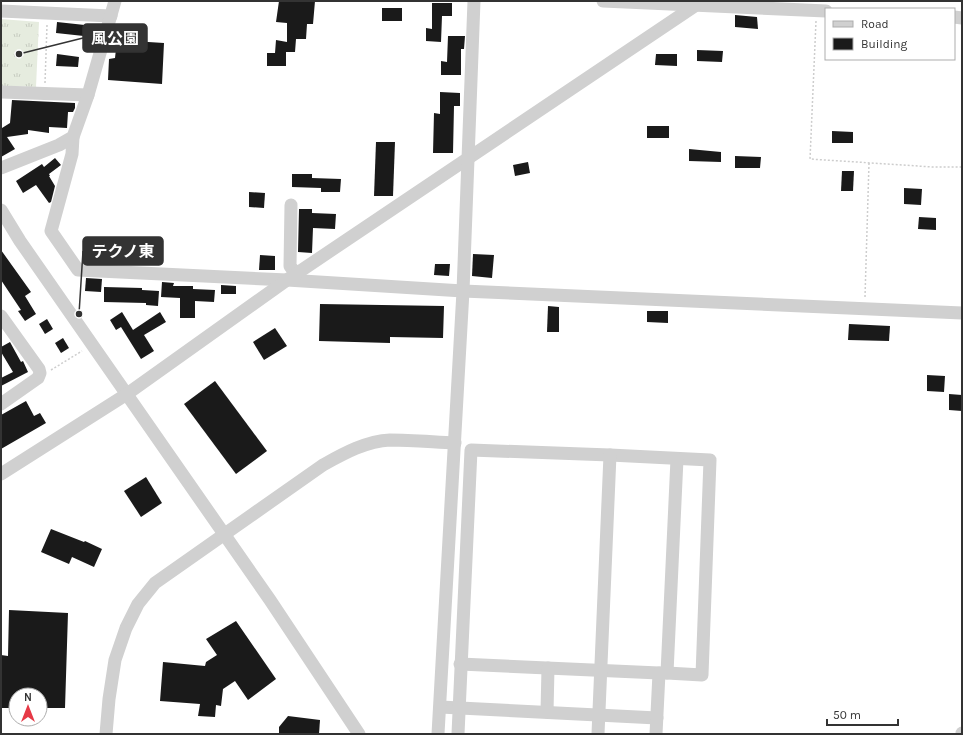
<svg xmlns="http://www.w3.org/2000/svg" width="963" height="735" font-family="Karla,'Noto Sans JP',sans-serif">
  <defs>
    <pattern id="grass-tufts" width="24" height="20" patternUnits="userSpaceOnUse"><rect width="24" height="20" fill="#e6ecdf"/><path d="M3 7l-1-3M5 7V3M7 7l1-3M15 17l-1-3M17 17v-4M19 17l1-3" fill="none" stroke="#c6cbc0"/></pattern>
  </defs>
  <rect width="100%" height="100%" fill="#fff"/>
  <!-- grass -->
  <path fill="url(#grass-tufts)" d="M1,19L39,22L36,87L1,86Z"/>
  <!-- building -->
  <g fill="#1a1a1a">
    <path d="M279,1H315L313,24H307L306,39H296L295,52H286V66H267V53H275L276,40L287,42V23L276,22Z"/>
    <path d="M432,3H452V16H442L441,42L426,41V28L432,29Z"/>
    <rect x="382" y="8" width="20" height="13"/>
    <path d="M735,15L757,17L758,29L735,27Z"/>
    <path d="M57,22L94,26L93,37L56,33Z"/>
    <path d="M448,36H465L464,49H461V75H441V61L447,62Z"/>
    <path d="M117,40L164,43L162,84L108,80L109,59L115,58Z"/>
    <path d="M697,50L723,51L722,62L697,61Z"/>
    <path d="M57,54L79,57L78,67L56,66Z"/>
    <path d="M656,54H677V66L655,65Z"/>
    <path d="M440,92L460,93V106H454L453,153H433L434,113L440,114Z"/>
    <path d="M12,100L75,103V108L73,112H68L67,128L49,127V133L28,130V134L7,137L15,149L1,157V127L2,128L10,123Z"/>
    <rect x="647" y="126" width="22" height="12"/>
    <path d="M832,131L853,132V143H832Z"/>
    <path d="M376,142H395L393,196H374Z"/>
    <path d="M689,149L721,152V162L689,161Z"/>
    <path d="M735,156L761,157L760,168H735Z"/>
    <path d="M55,158L61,165L49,174L50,176H49L55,186L51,202L49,203L36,185L23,193L16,181L42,164L44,167Z"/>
    <path d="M528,162L530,173L515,176L513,165Z"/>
    <path d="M842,171H854L853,191H841Z"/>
    <path d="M292,174H312V178L341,179L340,192H321V188L292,187Z"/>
    <path d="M904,188L922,189L921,205L904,204Z"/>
    <path d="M249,192L265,193L264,208L249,207Z"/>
    <path d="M299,209H312V213L336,214L335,229L313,228L312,253L298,252Z"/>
    <path d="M919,217L936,218V230L918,229Z"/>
    <path d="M1,250L31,292L25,296L36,314L25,321L18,311L21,310L1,280Z"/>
    <path d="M473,254L494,255L492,278L472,276Z"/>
    <path d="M260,255L275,256V270H259Z"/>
    <path d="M435,264H450L449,276L434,275Z"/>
    <path d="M86,278L102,279L101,292L85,291Z"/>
    <path d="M162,282L174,283L173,286H193V289L215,290L214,302L195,301V318H180V298L161,297Z"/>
    <path d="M221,285L236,286V294H221Z"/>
    <path d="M104,287L142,288V290L159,291L158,306L146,305V303L104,302Z"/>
    <path d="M320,304L444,306L443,338L390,337V343L319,341Z"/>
    <path d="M548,306L559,307V332H547Z"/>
    <path d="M647,311H668V323L647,322Z"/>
    <path d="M122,312L133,330L160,312L166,322L144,335L154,351L141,359L121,327L116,330L110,320Z"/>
    <path d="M47,319L53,329L45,334L39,324Z"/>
    <path d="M849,324L890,326L889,341L848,340Z"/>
    <path d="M275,328L287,346L264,360L253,342Z"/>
    <path d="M63,338L69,348L61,353L55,343Z"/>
    <path d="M10,342L21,362L23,361L28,372L1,386V378L13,372L1,352V347Z"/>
    <path d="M927,375L945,376L944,392L927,391Z"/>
    <path d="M215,381L267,451L236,474L184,404Z"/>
    <path d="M949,394L962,395V411L949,410Z"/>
    <path d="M26,401L34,416L40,413L46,423L1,449V415Z"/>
    <path d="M146,477L162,503L141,517L124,491Z"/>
    <path d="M51,529L84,542L85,541L102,549L94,567L72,557L69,564L41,552Z"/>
    <path d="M9,610L68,613L65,708H40V695H16V708H1V655L8,656Z"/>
    <path d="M236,621L276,679L248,700L235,681L223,689L221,706L216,705L215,717L198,716L200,704L160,701L163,662L205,666L206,662L217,655L206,639Z"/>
    <path d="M288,716L320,720L319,734H279V727Z"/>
  </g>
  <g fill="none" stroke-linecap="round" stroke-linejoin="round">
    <!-- path -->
    <g stroke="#cdcdcd" stroke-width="1.5" stroke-dasharray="2 2" stroke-linecap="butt">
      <path d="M816,21L810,159L933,167H962"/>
      <path d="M45,83L47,25"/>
      <path d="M865,297L869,163"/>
      <path d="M51,370L82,351"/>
    </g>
    <!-- minor -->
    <g stroke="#d0d0d0" stroke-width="13">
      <path d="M603,1L826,11"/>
      <path d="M1,11L111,16"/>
      <path d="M954,17L962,18"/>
      <path d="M1,92L88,95"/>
      <path d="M73,137L72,154L51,231L78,270L287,280L463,291L962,313"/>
      <path d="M1,168L59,145L73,137L88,95L115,1"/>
      <path d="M291,205L290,266L296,274"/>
      <path d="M1,210L20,241L270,600L359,734"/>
      <path d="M1,316L39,369L40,373L38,378L1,404"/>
      <path d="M1,474L127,394L287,280L702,1"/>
      <path d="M460,664L659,673"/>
      <path d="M440,707L657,718"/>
      <path d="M547,712L548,668"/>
      <path d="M106,734L109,699L115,660L126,628L138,604L155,583L323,465C343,454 366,441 390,440C411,440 433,442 455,443"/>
      <path d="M438,734L463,291L474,1"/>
      <path d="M458,734L471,450L610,455L710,460L702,675L667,673"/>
      <path d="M598,734L610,455"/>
      <path d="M656,734L659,673H667L677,459"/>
      <path d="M962,734V733"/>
    </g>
  </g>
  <!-- callouts -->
  <path fill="none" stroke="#333" stroke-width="1.5" d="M19 54L83 38M79 314L83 251"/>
  <g fill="#333" stroke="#fff" stroke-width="1.5">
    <circle cx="19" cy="54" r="4"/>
    <circle cx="79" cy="314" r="4"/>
  </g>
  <g fill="#333" stroke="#333" stroke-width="1.5">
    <rect x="83" y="24" width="64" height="28" rx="4"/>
    <rect x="83" y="237" width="80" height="28" rx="4"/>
  </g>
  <g font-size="16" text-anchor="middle" font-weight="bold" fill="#fff">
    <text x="115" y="44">風公園</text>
    <text x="123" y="257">テクノ東</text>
  </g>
  <!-- border -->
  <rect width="963" height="735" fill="none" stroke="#333333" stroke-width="4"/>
  <!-- legend -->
  <rect x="825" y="8" width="130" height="52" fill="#ffffff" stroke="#adadad"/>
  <rect x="833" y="21" width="20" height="6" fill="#d0d0d0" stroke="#adadad"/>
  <text x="861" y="28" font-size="12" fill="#333333">Road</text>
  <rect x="833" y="38" width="20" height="12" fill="#1a1a1a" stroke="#adadad"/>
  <text x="861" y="48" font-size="12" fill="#333333">Building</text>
  <!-- north arrow -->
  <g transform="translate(28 707)"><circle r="19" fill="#ffffff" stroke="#adadad"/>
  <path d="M0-3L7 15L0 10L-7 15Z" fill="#e63946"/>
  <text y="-6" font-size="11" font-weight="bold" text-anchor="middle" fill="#333333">N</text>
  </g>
  <!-- scale -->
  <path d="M827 719v6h71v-6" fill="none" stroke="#333333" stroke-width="2"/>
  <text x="833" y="719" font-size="12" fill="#333333" stroke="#ffffff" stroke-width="3" paint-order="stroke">50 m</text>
</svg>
